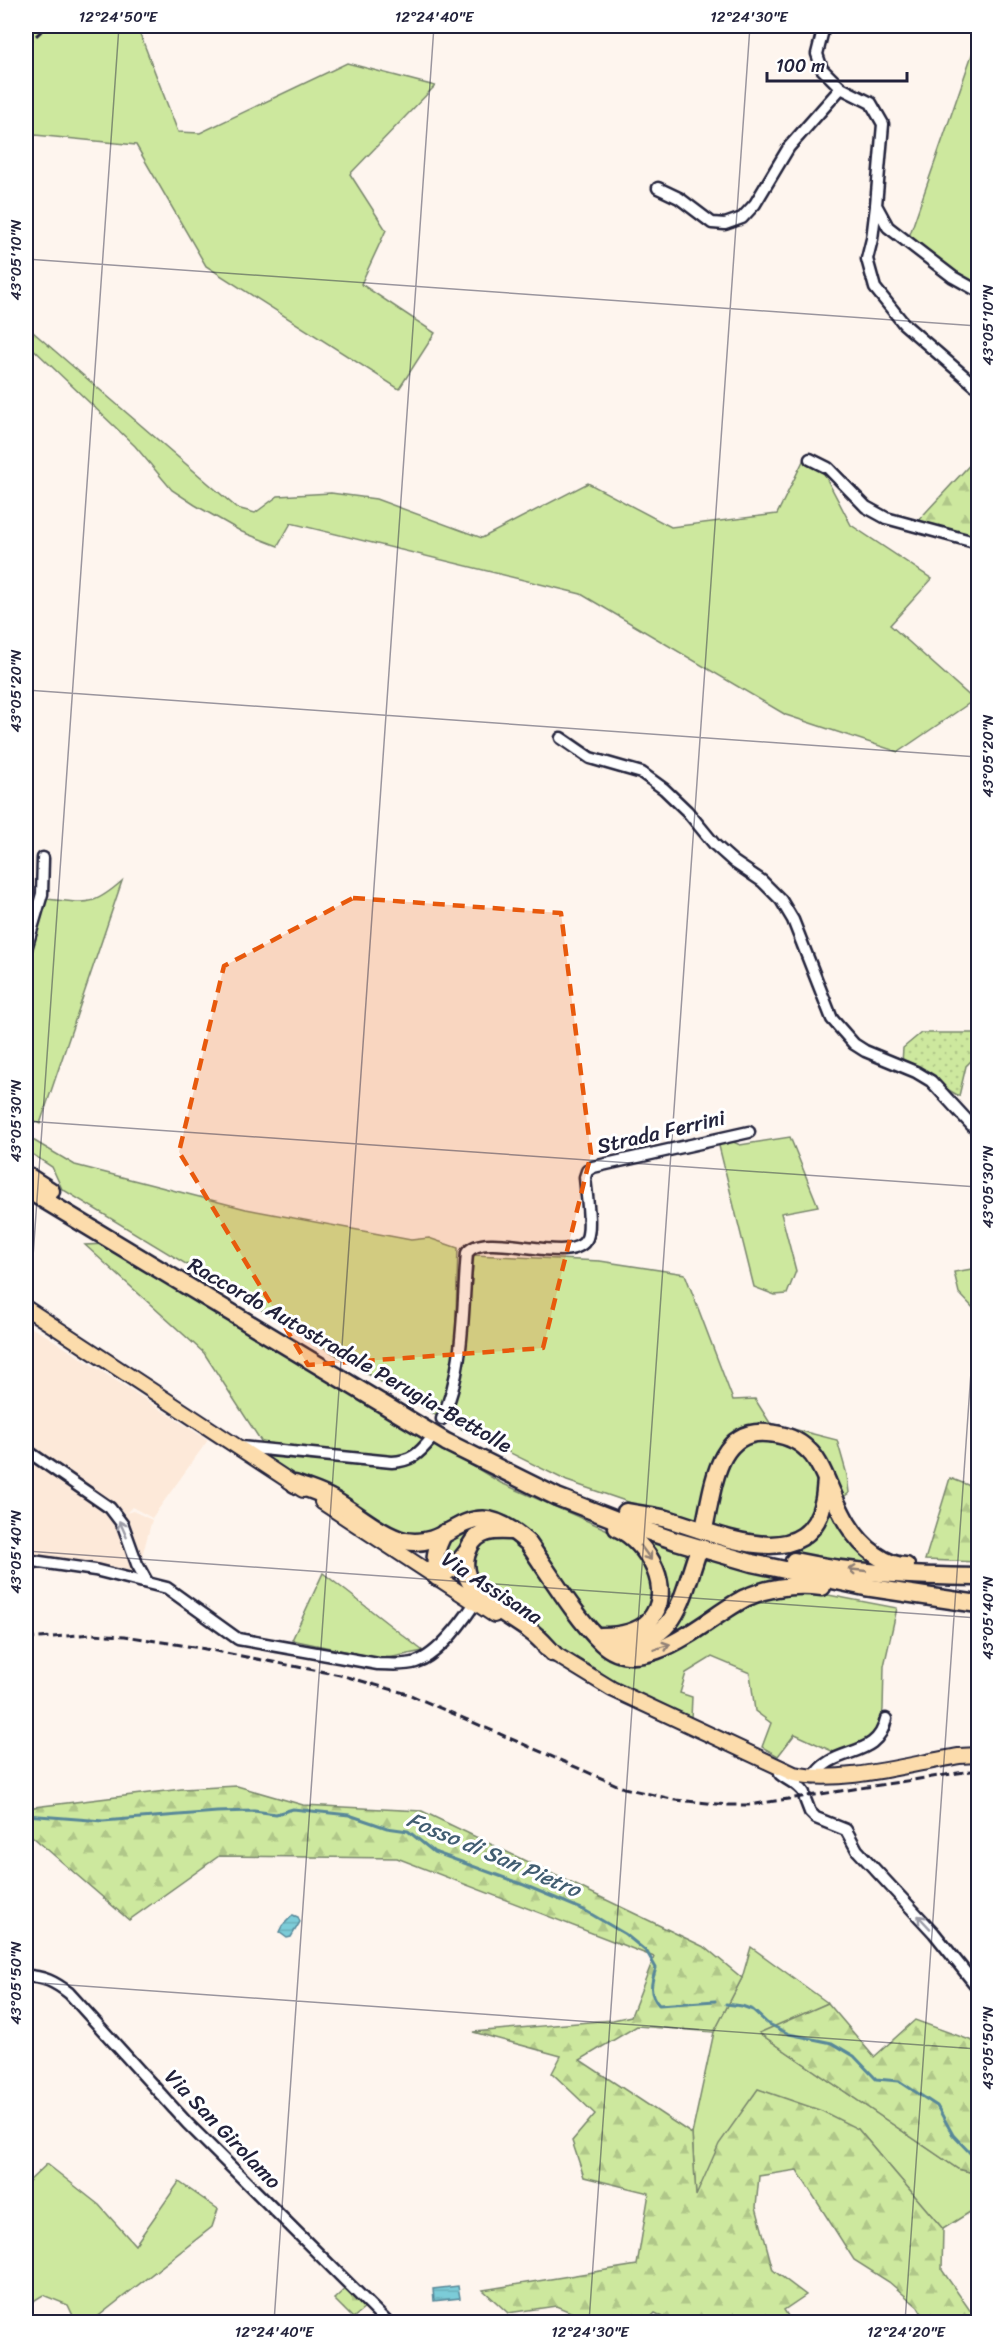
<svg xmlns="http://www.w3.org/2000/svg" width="1004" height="2348" font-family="Sriracha,sans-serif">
  <defs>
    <pattern id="forest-firs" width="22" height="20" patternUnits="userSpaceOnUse" patternTransform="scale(1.5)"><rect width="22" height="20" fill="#cde89e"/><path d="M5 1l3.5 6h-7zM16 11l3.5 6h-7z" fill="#b0c789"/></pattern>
    <pattern id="cemetery-stones" width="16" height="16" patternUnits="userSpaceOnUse" patternTransform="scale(1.5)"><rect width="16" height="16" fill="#cde89e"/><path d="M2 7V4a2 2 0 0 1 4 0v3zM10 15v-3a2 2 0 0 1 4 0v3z" fill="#b0c789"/></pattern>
    <pattern id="garden-dots" width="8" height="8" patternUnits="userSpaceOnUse" patternTransform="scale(1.5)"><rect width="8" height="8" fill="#cde89e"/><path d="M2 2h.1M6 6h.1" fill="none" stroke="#b0c789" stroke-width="1.8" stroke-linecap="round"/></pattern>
    <pattern id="water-rules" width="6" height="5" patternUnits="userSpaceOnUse" patternTransform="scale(1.5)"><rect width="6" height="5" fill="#7cccd8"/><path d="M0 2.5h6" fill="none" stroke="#6bafba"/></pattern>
  </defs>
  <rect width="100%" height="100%" fill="#fef5ee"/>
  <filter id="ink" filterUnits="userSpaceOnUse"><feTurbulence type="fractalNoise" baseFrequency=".0167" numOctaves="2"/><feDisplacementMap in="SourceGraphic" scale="12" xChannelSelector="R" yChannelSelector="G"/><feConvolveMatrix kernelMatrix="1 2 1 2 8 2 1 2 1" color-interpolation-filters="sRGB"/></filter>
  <g filter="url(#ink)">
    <!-- built -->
    <path fill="#fde9d9" d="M26,1325L47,1336L208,1440L152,1518L132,1507L126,1513L133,1511L152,1520L141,1560L132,1573L26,1556V1455L114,1518L125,1514L26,1445Z"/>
    <!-- grass -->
    <g fill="#cde89e" stroke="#78856c" stroke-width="1.5">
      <path d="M26,26H137L178,132L200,133L347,63L435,86L350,174L386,230L361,284L435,333L399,389L206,266L136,145L35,135L26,143Z"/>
      <path d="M978,37V287L955,274L909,237Z"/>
      <path d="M26,326L237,508L255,513L278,496L331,493L376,499L482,538L588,483L671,527L777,514L804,459L821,468L851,525L932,579L890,625L974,700L898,752L786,715L581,594L291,523L278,546L242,532L195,505L172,490L135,446L26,342Z"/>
      <path d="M122,881L40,1124L26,1117V963L45,899C86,902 90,909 122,881Z"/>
      <path d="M26,1136L75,1165L246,1209L411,1240L429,1238L458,1248L455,1350L465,1347L474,1255L600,1261L685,1274L733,1400L755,1399L770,1423L837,1440L847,1475L849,1493L833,1505L886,1567L782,1552L793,1545L794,1537L770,1543L678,1519L567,1481L442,1419L62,1189L52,1167L26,1150Z"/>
      <path d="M790,1137L818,1206L781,1213L796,1271L787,1294L775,1295L754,1287L718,1142L731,1141L740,1145Z"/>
      <path d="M106,1244L501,1483L626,1538L652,1565L656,1587L644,1621C621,1628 609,1637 590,1619L527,1534L506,1520L416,1539L398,1534L298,1481L265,1459L261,1441L204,1353L85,1245Z"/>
      <path d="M978,1268V1313L959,1293L954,1272Z"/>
      <path d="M482,1523L457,1560L442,1566L443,1541Z"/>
      <path d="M509,1536L523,1545L592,1646L607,1655L652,1659L670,1654L716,1625L777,1593L823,1594L897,1608L884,1666L883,1709L880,1732L866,1743L836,1753L795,1734L778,1756L762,1747L771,1723L755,1711L750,1673L712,1657L686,1673L680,1693L692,1697L691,1718C660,1705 627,1693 599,1675C554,1648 514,1614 473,1581L472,1550L482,1541Z"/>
      <path d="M643,1538L689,1552C681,1583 679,1606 653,1628L658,1610Z"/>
      <path d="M701,1556L791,1581L664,1644L658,1638Z"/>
      <path d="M323,1573L423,1651L383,1659L292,1640Z"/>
      <path d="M751,1947L828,2003L762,2035L958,2169L978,2174V2207L943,2229L858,2129L696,2197L692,2134L714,2032L742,1978Z"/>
      <path d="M47,2164L99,2205L135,2245L179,2182L218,2209L212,2227L91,2322H76L68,2305L43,2295L27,2305L26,2304V2184Z"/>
    </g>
    <!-- forest -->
    <g fill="url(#forest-firs)" stroke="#78856c" stroke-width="1.5">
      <path d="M978,456V543L913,526Z"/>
      <path d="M950,1478L978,1489V1562L925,1560Z"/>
      <path d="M237,1786L303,1805L422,1811L706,1948L742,1978L714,2032L637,2026L580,2060L692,2134L696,2196L719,2144L758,2089L822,2111L858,2129L943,2229L942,2270L978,2322H927L918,2307L889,2282L854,2260L797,2170L759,2176L756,2207L773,2270L806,2295L784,2310L792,2322H673L655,2313L646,2322H595L556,2306L508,2313L483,2290L637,2265L649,2193L584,2177L572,2141L595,2114L552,2073L561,2056L473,2032L613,2020L631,2016L654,1957L397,1858L219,1856L129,1920L26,1831V1808L182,1789Z"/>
      <path d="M828,2003L874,2057L915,2020L978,2043V2174L958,2169L759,2033Z"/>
    </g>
    <!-- cemetery -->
    <path fill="url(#cemetery-stones)" stroke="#78856c" stroke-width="1.5" d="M348,2286L365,2308L353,2318L334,2299Z"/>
    <!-- garden -->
    <path fill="url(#garden-dots)" stroke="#78856c" stroke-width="1.5" d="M921,1033H978V1054L966,1066L959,1096L902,1063L903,1048Z"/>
    <!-- water -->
    <g fill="url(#water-rules)" stroke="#588899" stroke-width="1.5">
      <path d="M293,1915L298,1917L300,1922L291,1937L287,1938L279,1932L282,1926Z"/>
      <path d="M458,2286L460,2298L434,2301L433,2289Z"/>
    </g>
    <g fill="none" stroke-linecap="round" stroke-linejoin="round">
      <!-- stream -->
      <g stroke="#588899" stroke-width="3">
        <path d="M26,1815L103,1821L217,1812L254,1811L276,1814L293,1809L349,1815L387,1828L408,1831L434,1852L524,1885L584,1910L625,1934L647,1952L656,1968C651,1983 648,1993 659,2005L715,2001"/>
        <path d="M726,2004L742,2006L753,2010L767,2023L789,2034L832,2043L854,2056L876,2079L899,2081L937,2106L953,2135L971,2154L978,2156"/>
      </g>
      <defs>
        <g id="minor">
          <path d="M824,26L817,54L822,69L841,88L871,103L883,124L876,205L888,227L953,277L978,291"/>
          <path d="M658,188L679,198L712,223L725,224L742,218L755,204L789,147L841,88"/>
          <path d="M876,206L872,239L867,259L875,288L904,324L978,388"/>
          <path d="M810,459L828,468L866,507L886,518L978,543"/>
          <path d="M561,738L590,758L642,773L664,789L687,811L715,845L734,862L762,881L781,900L793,920L832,1019L854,1044L865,1051L916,1072L931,1081L978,1132"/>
          <path d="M26,949L42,894L43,858"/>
          <path d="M442,1419C465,1368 462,1308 467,1253C486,1227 573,1269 587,1238C592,1225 586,1192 585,1177L587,1171L593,1167L749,1132"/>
          <path d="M241,1447L392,1462C411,1461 419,1454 431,1439"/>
          <path d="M26,1450L110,1508L123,1525L137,1564L147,1582"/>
          <path d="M26,1560L95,1570L167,1588L238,1639L378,1664C391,1664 404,1666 416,1662C438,1655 463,1621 475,1603"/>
          <path d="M780,1768V1774C788,1781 798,1783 804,1793"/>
          <path d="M813,1778C833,1744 877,1761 886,1719"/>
          <path d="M805,1799L810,1812L816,1818L846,1830L857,1850L934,1933L978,1988"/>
          <path d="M26,1976C43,1976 55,1982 69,1993L187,2123L387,2322"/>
        </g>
        <g id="major">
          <path d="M26,1308L303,1490"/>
          <path d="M322,1502L494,1615"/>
          <path d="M545,1648L612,1689L794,1774C842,1784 910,1764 959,1756L978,1755"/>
        </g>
        <g id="highway">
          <path d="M26,1175L51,1191"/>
          <path d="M26,1189L446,1442L557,1497L624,1523L676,1541L752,1563L865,1587L978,1604"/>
          <path d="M295,1484C308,1489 322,1493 334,1500C355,1512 382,1536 405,1541C457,1550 466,1487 528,1543C549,1573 576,1618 602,1643C643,1682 709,1616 745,1598C769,1587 797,1584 822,1587"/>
          <path d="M626,1512C639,1514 654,1516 667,1519C713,1532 806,1578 823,1503C825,1496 825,1488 826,1480"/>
          <path d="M705,1524C713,1489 717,1428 767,1433C783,1434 797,1439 808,1450C817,1458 822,1470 827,1481C839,1509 850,1537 876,1555C886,1562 895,1566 906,1566"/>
          <path d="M509,1531C493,1530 478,1531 470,1546C448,1588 504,1611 530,1631C539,1637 546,1646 553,1653"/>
          <path d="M444,1533C435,1549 434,1559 437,1577L455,1567L466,1553"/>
          <path d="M794,1561C854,1574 917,1576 978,1577"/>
          <path d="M601,1636C618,1636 637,1634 649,1621C676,1591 648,1542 617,1528"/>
          <path d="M617,1642C675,1646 681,1601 696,1557"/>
        </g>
      </defs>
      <!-- minor casing -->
      <use href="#minor" stroke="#22223b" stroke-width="15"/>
      <!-- major casing -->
      <use href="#major" stroke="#22223b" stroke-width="18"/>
      <!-- highway casing -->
      <use href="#highway" stroke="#22223b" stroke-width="21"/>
      <!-- minor -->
      <use href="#minor" stroke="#fff" stroke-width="10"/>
      <!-- major -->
      <use href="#major" stroke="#fcdcac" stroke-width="14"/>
      <!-- highway -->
      <use href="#highway" stroke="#fcdcac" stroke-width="16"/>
      <!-- rail -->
      <g stroke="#22223b" stroke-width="3" stroke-dasharray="9 4.5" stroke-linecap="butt">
        <path d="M26,45L47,26"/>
        <path d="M26,1639L92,1634L125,1636L200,1648L340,1675L408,1694L624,1788L676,1800L728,1805H749L978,1770"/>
      </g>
    </g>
    <!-- one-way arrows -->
    <defs><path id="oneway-shaft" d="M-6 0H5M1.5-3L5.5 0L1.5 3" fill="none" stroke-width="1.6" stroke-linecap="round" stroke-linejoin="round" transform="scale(1.5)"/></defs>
    <g stroke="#9c9ca7">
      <use href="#oneway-shaft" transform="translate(123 1529) rotate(-114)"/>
      <use href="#oneway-shaft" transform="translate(924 1922) rotate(-133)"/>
    </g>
    <g stroke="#8f7f74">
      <use href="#oneway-shaft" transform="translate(646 1553) rotate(54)"/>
      <use href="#oneway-shaft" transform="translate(857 1570) rotate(-174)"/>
      <use href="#oneway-shaft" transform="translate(662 1647) rotate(-19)"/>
    </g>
  </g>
  <!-- marked area -->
  <path fill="#e8590c" fill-opacity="0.2" stroke="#e8590c" stroke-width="4.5" stroke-dasharray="12 8" stroke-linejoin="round" d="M353,898L561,913L591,1154L543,1348L308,1365L179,1152L224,966Z"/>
  <!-- ticks -->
  <path fill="none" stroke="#22223b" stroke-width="1.5" stroke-opacity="0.45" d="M26,259L978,326M26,690L978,757M26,1121L978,1187M26,1357L119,26M26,1551L978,1618M26,1982L978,2049M274,2322L434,26M589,2322L750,26M905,2322L978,1271"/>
  <g text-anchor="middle" stroke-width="6" stroke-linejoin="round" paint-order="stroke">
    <!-- street labels -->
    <g font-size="21" fill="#22223b" stroke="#fff">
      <text transform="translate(661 1132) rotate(-13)" y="7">Strada Ferrini</text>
      <text transform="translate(350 1355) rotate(30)" y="7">Raccordo Autostradale Perugia-Bettolle</text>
      <text transform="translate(492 1588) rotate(33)" y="7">Via Assisana</text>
      <text transform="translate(223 2129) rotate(46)" y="7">Via San Girolamo</text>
    </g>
    <!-- water labels -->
    <g font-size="22" font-style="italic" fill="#425e72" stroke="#fff">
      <text transform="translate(494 1854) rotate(23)" y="8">Fosso di San Pietro</text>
    </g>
  </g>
  <!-- margin -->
  <rect width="1004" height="2348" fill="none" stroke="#fff" stroke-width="66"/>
  <!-- scale -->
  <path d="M767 72v9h140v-9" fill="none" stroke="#22223b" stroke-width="3"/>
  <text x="776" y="72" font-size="18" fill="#22223b" stroke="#ffffff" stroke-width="4.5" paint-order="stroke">100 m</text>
  <rect x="33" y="33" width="938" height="2282" fill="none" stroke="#22223b" stroke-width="2"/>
  <g font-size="15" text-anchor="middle" fill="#22223b">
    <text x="118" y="22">12°24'50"E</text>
    <text x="434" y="22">12°24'40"E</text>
    <text x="749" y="22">12°24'30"E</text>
    <text transform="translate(16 260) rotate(-90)" y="5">43°05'10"N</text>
    <text transform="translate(988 325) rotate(-90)" y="5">43°05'10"N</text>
    <text transform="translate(16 691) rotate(-90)" y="5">43°05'20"N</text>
    <text transform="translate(988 756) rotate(-90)" y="5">43°05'20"N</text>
    <text transform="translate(16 1121) rotate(-90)" y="5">43°05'30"N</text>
    <text transform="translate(988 1187) rotate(-90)" y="5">43°05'30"N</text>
    <text transform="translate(16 1552) rotate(-90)" y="5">43°05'40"N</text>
    <text transform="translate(988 1618) rotate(-90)" y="5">43°05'40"N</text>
    <text transform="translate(16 1983) rotate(-90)" y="5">43°05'50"N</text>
    <text transform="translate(988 2048) rotate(-90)" y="5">43°05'50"N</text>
    <text x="274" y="2337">12°24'40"E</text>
    <text x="590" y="2337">12°24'30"E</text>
    <text x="906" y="2337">12°24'20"E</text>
  </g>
</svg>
